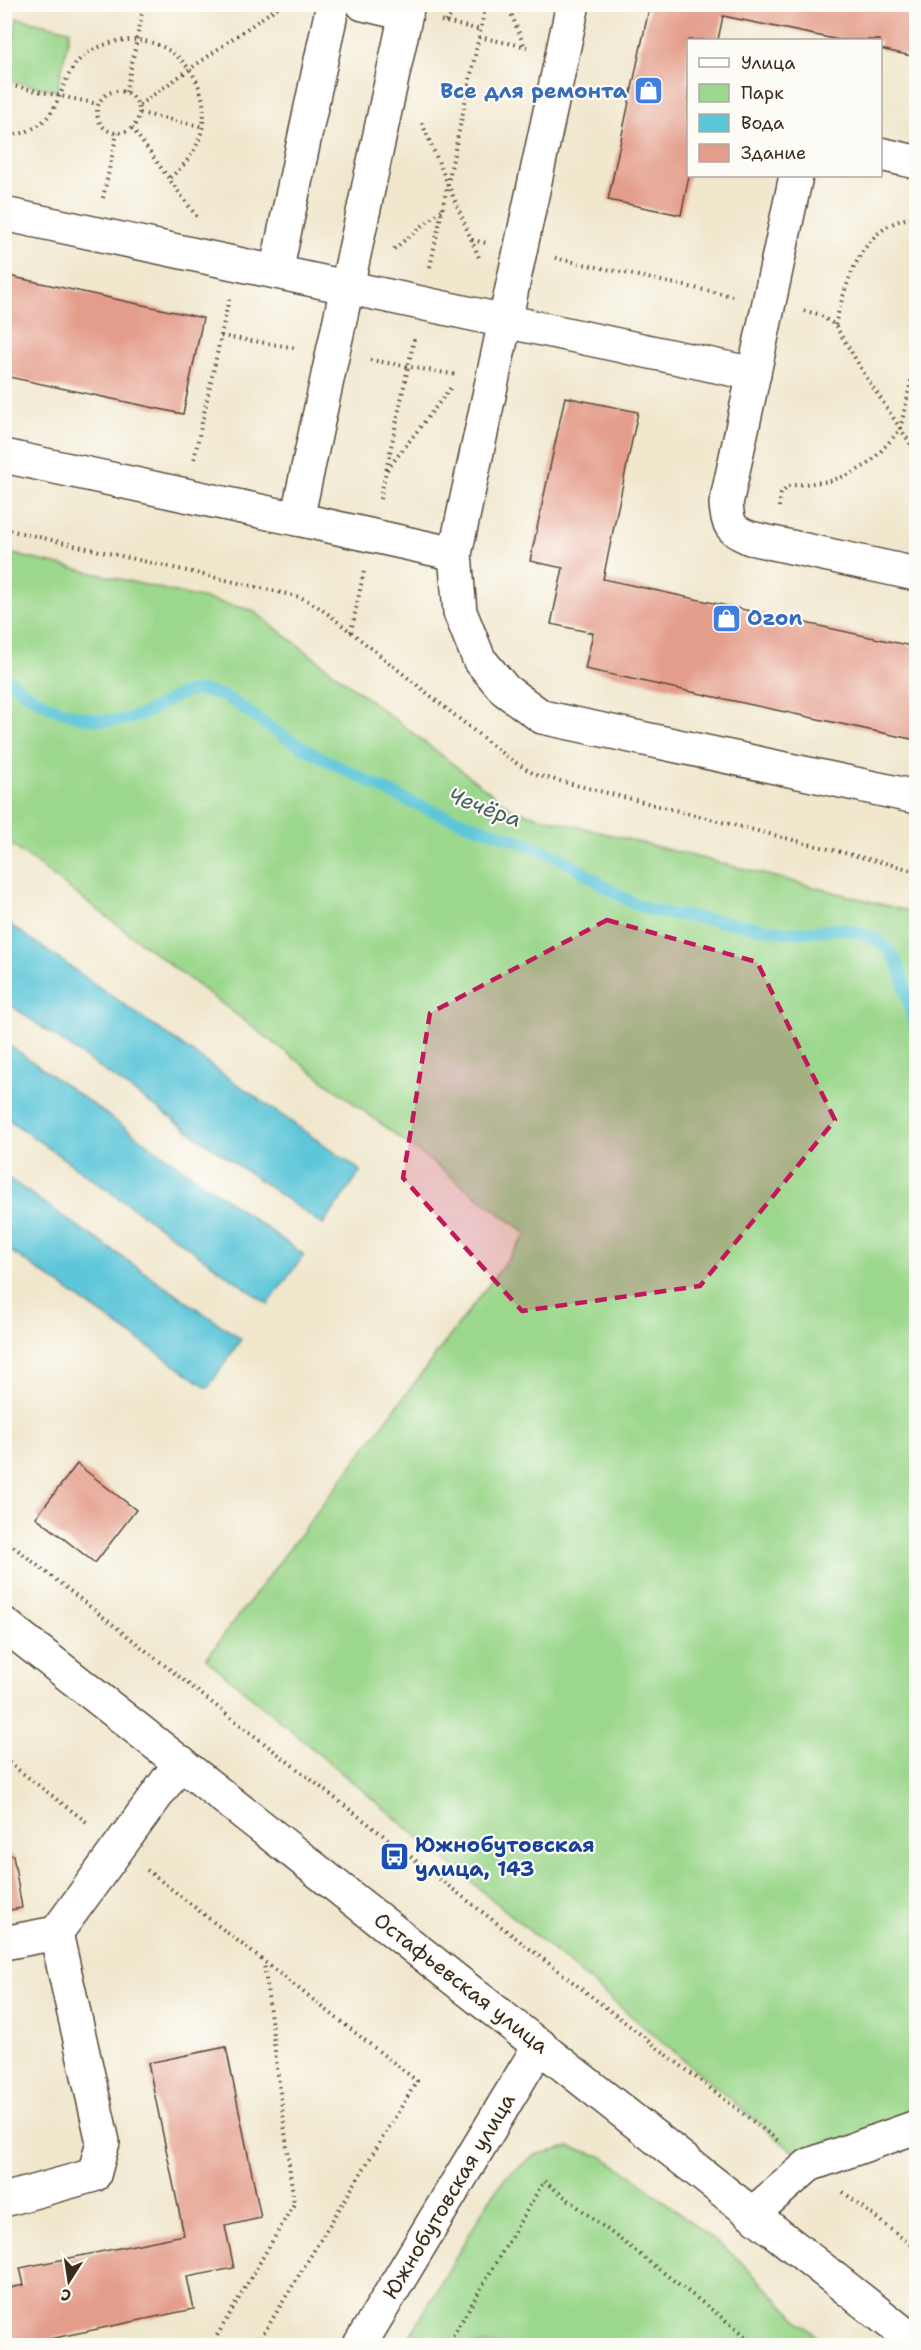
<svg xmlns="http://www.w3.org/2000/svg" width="921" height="2350" font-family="'Shantell Sans',sans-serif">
  <rect width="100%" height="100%" fill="#fdfcf7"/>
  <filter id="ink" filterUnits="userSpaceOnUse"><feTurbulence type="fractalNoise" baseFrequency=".0167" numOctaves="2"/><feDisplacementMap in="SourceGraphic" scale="12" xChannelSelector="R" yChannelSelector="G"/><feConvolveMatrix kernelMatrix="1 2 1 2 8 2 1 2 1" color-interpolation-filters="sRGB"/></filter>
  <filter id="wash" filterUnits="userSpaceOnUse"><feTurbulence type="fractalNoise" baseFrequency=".008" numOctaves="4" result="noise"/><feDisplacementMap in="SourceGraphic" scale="24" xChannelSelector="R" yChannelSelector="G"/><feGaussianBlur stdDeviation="1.35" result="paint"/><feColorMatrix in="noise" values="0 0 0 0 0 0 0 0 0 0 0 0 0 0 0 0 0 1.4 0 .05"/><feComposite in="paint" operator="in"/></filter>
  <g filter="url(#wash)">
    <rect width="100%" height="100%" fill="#f0e7cd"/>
    <!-- green -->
    <g fill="#9bd78c" stroke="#6b8055" stroke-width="1.5">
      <path d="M17,18L70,30L57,91L5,80Z"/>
      <path d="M4,552L252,610L513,810L916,913V2121L799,2157L206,1659L527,1234L5,840Z"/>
      <path d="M570,2147L601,2156L627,2172L738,2259L800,2322L827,2345H405L488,2202L506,2177L535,2155Z"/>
    </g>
    <!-- water -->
    <g fill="#5dc6d9" stroke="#4c787c" stroke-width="1.5">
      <path d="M5,921L361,1171L323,1225L5,1001Z"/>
      <path d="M5,1042L304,1255L268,1304L5,1117Z"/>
      <path d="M5,1176L241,1339L208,1388L5,1247Z"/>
    </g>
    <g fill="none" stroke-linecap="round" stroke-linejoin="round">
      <!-- stream -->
      <path stroke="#5dc6d9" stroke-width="12" d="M4,675C34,706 99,733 142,714C173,701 184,682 221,695C238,702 255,718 271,728C295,744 320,757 346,770C377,786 408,802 441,814C478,828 515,838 552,854C588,871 619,903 659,912C672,915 686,916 700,918C728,922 756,927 785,932C804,933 821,930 840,929C846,929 853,931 859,933C906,943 903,992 916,1030"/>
    </g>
    <g id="blocks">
      <!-- building -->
      <g fill="#e49d8b">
        <path d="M650,4H916V57L880,49V40H839L723,16L718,40H688L689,176L681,215L608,200Z"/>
        <path d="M4,275L203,318L183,414L4,376Z"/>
        <path d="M565,397L638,412L603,579L916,647V740L585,669L593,633L551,624L563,568L530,561Z"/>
        <path d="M77,1464L136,1510L95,1563L36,1517Z"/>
        <path d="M13,1855L22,1908L4,1911V1856Z"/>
        <path d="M226,2047L261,2218L225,2226L234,2268L187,2277L194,2309L16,2346H4V2289L24,2285L20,2268L184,2235L148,2063Z"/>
      </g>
    </g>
  </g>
  <g filter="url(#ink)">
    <use href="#blocks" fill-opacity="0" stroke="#564638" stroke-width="1.5"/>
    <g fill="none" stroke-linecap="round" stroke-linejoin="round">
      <defs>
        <g id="minor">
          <path d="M363,4L406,14"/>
          <path d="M408,4L297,519L455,554"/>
          <path d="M573,4L505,321L754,374"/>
          <path d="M880,154L916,162"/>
          <path d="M796,176L726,504C728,525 730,530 750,538L916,574"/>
          <path d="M4,214L505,321L455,554L460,612L479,659L505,690L542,717L916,797"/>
          <path d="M276,272L333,4"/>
          <path d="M4,456L297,519"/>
          <path d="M4,1624L916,2343"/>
          <path d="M4,1943L56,1933L181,1762"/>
          <path d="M4,2200L94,2175L103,2142L56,1933"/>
          <path d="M752,2214L809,2165L916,2127"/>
          <path d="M359,2346L540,2045"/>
        </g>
      </defs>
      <!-- minor casing -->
      <use href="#minor" stroke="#564638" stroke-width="36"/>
      <!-- path -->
      <g stroke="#564638" stroke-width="4" stroke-dasharray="1.5 4.5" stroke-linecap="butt">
        <path d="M507,4L524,45"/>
        <path d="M441,21L481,30"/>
        <path d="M445,22L462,4"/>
        <path d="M479,37L527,47"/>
        <path d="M4,84L98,104"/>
        <circle cx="118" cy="112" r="21"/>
        <path d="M126,92L144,4"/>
        <path d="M139,105L282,4"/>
        <path d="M140,113L204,127"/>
        <path d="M422,123L480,260"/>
        <path d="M132,128L197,217"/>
        <path d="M4,137C23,136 45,125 54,108C68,82 67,61 99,47C183,11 246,120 169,178"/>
        <path d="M103,198L117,133"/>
        <path d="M472,240L486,243"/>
        <path d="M394,249L442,210"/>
        <path d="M555,258L732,296"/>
        <path d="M430,267L486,4"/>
        <path d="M804,311L818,314L835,325L870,383L916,452"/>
        <path d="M835,325C847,280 862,223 916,217"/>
        <path d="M221,336L297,348"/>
        <path d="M370,360L457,375"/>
        <path d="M194,459L229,299"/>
        <path d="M387,470L452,386"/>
        <path d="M380,499L414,339"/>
        <path d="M779,507L781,494L788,486L830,481L851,474L870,463L900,430L916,359"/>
        <path d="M4,529L300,597L317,606L332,617L508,758L536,775L916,871"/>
        <path d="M351,632L364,571"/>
        <path d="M4,1539L243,1727L781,2143"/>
        <path d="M4,1759L89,1824"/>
        <path d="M147,1870L417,2081L256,2346"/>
        <path d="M843,2192L916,2249"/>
        <path d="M211,2346L294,2204L264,1963"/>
        <path d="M447,2346L544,2181L759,2346"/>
      </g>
      <!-- minor -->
      <use href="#minor" stroke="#fff" stroke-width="33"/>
    </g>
  </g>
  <!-- marked area -->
  <path fill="#c2185b" fill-opacity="0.2" stroke="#c2185b" stroke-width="4.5" stroke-dasharray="12 8" stroke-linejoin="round" d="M607,920L757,962L835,1120L700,1286L522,1311L403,1178L430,1013Z"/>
  <!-- icons -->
  <defs>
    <symbol id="shop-square" viewBox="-11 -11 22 22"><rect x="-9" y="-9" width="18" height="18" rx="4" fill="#3f7fe0" stroke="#fdfcf7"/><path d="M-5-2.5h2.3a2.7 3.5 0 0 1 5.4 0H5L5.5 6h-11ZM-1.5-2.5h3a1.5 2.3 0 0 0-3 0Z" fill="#fff"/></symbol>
    <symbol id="bus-square" viewBox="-11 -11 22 22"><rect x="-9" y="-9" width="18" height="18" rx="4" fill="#1a4fb4" stroke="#fdfcf7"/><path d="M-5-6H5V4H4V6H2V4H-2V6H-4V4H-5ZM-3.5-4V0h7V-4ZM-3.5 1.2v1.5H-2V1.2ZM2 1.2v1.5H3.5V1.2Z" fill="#fff"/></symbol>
  </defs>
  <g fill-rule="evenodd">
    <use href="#shop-square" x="632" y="74" width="33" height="33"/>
    <use href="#shop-square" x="710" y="602" width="33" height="33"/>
    <use href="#bus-square" x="378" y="1840" width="33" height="33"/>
  </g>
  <g text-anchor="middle" stroke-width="4.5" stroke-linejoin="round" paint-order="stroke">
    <!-- shop labels -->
    <g font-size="21" font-weight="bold" fill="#366cbe" stroke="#fdfcf7" text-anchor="end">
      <text x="627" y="98">Все для ремонта</text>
      <text x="747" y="625" text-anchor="start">Ozon</text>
    </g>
    <!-- transit labels -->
    <g font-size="21" font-weight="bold" fill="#164399" stroke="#fdfcf7" text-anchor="start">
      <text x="415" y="1852">Южнобутовская<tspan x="415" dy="24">улица, 143</tspan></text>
    </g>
    <!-- street labels -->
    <g font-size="21" fill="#3b2a1e" stroke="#fdfcf7">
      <text transform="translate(461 1983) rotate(38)" y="7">Остафьевская улица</text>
      <text transform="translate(449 2196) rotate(-59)" y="7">Южнобутовская улица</text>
    </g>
    <!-- water labels -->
    <g font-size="22" font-style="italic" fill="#47615f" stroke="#fdfcf7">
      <text transform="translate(485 807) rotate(20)" y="8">Чечёра</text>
    </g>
  </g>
  <!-- margin -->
  <rect width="921" height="2350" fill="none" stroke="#fdfcf7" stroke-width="24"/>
  <!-- legend -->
  <rect x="687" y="39" width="195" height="138" fill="#fdfcf7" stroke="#afa8a0" stroke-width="1.5"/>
  <rect x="699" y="58" width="30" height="9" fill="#ffffff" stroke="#afa8a0" stroke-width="1.5"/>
  <text x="741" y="69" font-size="18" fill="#3b2a1e">Улица</text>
  <rect x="699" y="84" width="30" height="18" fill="#9bd78c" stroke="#afa8a0" stroke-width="1.5"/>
  <text x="741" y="99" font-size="18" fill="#3b2a1e">Парк</text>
  <rect x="699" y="114" width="30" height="18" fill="#5dc6d9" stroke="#afa8a0" stroke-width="1.5"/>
  <text x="741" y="129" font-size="18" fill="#3b2a1e">Вода</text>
  <rect x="699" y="144" width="30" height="18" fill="#e49d8b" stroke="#afa8a0" stroke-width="1.5"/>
  <text x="741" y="159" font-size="18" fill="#3b2a1e">Здание</text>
  <!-- north arrow -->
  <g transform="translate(69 2281) rotate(192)" stroke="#fdfcf7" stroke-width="4.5" paint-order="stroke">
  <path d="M0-4.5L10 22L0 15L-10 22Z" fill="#3b2a1e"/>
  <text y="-9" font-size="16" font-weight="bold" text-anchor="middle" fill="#3b2a1e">С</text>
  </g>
</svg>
